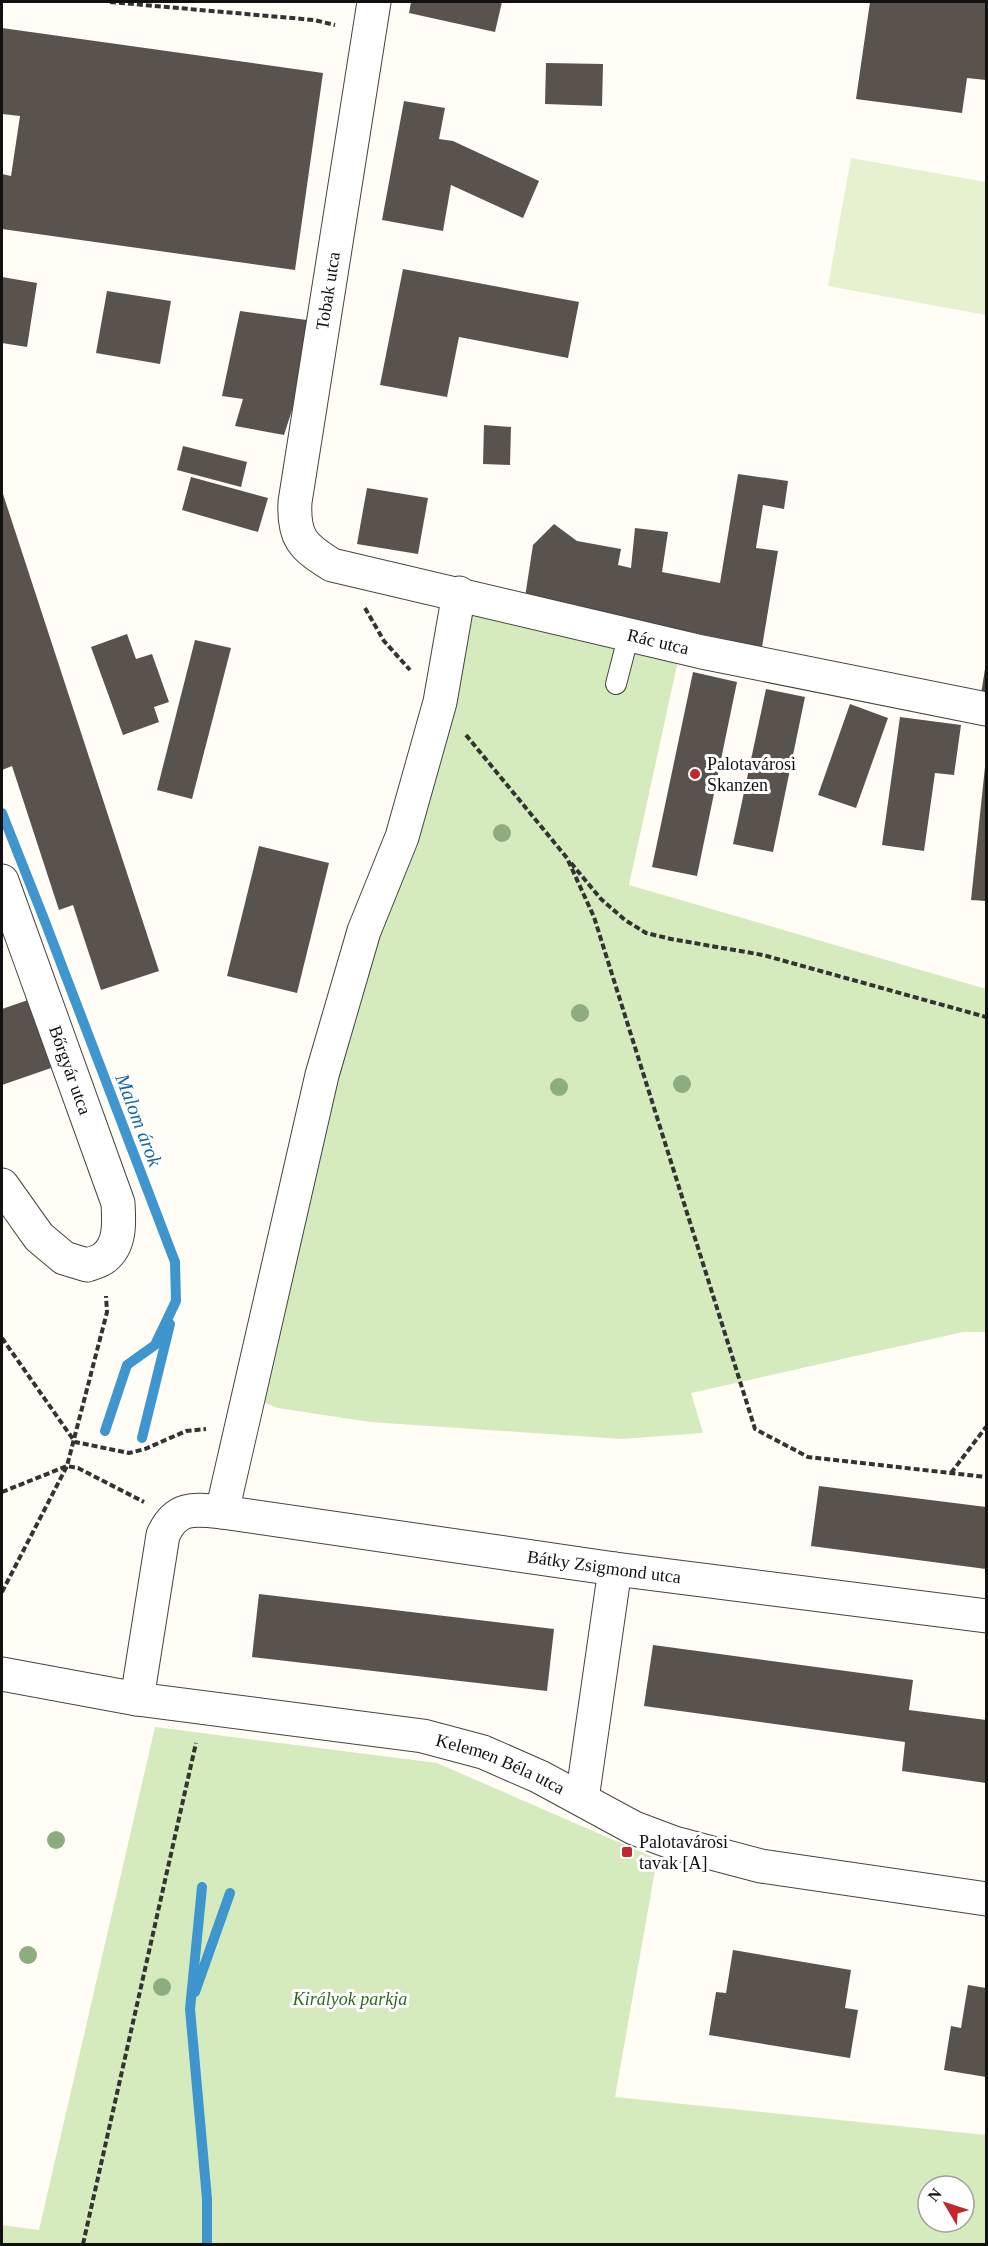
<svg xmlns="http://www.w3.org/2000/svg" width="988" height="2246" font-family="'Times New Roman',serif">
  <rect width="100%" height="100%" fill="#fffdf5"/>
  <!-- green -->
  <g fill="#d5ebbd" fill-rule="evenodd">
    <path d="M459,593L681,647L629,885L986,989V1332H963L691,1393L703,1433L622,1439L370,1422L278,1408L248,1396Z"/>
    <path d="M155,1727L437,1763L657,1859L615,2097L986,2135V2244H2V2225L39,2230ZM928,2186H964V2222H928Z"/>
  </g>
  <!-- pitch -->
  <path fill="#e6f2cf" d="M851,158L986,182V315L828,286Z"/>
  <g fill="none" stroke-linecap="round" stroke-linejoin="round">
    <!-- stream -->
    <g stroke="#3f96cf" stroke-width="10">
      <path d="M2,813L44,919L175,1262L176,1301L155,1345L127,1365L105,1431"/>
      <path d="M142,1438L170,1324"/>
      <path d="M202,1887L190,2009L207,2199V2244"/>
      <path d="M195,1992L230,1893"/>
    </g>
  </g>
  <!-- building -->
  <g fill="#5a524d">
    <path d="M411,2H502L495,32L409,13Z"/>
    <path d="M870,2H986V80L967,78L962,113L856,99Z"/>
    <path d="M2,28L323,73L295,270L2,229V174L11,176L20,116L2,114Z"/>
    <path d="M546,63L603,64L602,106L545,104Z"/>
    <path d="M404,101L445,108L439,139L453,141L539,181L523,218L451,185L443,231L382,220Z"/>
    <path d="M403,269L579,302L568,358L459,337L447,397L380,385Z"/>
    <path d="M2,277L37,283L27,347L2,343Z"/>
    <path d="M107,291L171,301L160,364L96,353Z"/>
    <path d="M240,311L307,320L293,407L284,435L235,426L243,399L222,396Z"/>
    <path d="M484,425L511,427L510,465L483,464Z"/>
    <path d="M183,446L247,462L241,487L177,470Z"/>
    <path d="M738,474L788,481L784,509L763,505L756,548L778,551L762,647L525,597L533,545L554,524L577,541L621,549L618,565L631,568L635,528L668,532L662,572L720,583Z"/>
    <path d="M191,477L268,498L258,532L182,510Z"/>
    <path d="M367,488L428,498L418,554L357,544Z"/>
    <path d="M2,491L159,971L101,990L73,905L59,910L12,766L2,770Z"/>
    <path d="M127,634L136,659L152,654L169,702L154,707L159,722L123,735L91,647Z"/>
    <path d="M195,640L231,648L192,799L157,790Z"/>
    <path d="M985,669H986V696L981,694Z"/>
    <path d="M693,672L737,682L697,876L652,867Z"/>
    <path d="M766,689L805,697L773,852L733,844Z"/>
    <path d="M850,704L888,718L856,808L818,795Z"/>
    <path d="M900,717L961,725L954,775L935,773L924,851L882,845Z"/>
    <path d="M985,767H986V901L971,900Z"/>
    <path d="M259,846L329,863L297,993L227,976Z"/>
    <path d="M28,1000L51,1068L2,1085V1009Z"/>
    <path d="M819,1486L986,1507V1569L811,1546Z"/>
    <path d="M259,1594L554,1629L547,1691L252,1657Z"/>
    <path d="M653,1645L913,1680L909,1710L986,1720V1783L902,1771L905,1742L644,1706Z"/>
    <path d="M733,1950L851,1970L845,2008L858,2010L850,2058L709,2035L716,1992L726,1993Z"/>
    <path d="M968,1985L986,1988V2077L944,2070L951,2026L961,2028Z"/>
  </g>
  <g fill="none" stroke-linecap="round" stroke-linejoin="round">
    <defs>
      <path id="service" d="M616,684L629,634"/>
      <g id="minor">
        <path id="s1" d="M374,2L295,502C293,538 303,547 332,565L702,652L986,709"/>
        <path id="s2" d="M2,881L118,1203C119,1221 121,1244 105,1257C101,1261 93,1263 87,1265L64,1258L39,1237L2,1185"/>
        <path id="s3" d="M222,1512L615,1569L986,1616"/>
        <path id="s4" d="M2,1674L137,1699L423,1736L483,1752L540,1777L634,1828L674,1843L761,1866L986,1899"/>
        <path d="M137,1699L163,1535C176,1506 194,1509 222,1512L322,1075L364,931L402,837L424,759L440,702L459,593"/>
        <path d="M582,1799L615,1569"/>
      </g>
    </defs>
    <!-- service casing -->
    <use href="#service" stroke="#444" stroke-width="22"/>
    <!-- minor casing -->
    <use href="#minor" stroke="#444" stroke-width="35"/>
    <!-- path -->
    <g stroke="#333" stroke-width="4" stroke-dasharray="6 3" stroke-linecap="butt">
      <path d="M110,2L314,20L335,25"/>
      <path d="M365,608L384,641L410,670"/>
      <path d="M466,735L567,858L594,917L755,1429L808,1457L986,1477"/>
      <path d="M571,863L601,899L625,920L646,933L671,939L763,955L986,1017"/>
      <path d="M2,1338L75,1442L129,1453L145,1449L186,1431L206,1429"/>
      <path d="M951,1473L986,1427"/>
      <path d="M2,1492L67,1466L78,1468L144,1502"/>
      <path d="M2,1592L67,1466L107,1312L106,1296"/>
      <path d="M83,2244L196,1743"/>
    </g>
    <!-- service -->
    <use href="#service" stroke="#fff" stroke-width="20"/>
    <!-- minor -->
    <use href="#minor" stroke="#fff" stroke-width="33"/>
  </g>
  <!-- trees -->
  <g fill="#8dad7f">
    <circle cx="502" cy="833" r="9"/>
    <circle cx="580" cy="1013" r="9"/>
    <circle cx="682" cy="1084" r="9"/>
    <circle cx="559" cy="1087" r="9"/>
    <circle cx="56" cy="1840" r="9"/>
    <circle cx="28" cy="1955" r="9"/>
    <circle cx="162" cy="1987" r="9"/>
  </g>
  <!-- markers -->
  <g fill="#c4262e" stroke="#fff" stroke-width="2">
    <circle cx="695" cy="774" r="6"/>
    <rect x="621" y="1846" width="12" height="12" rx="3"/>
  </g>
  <g text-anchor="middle" stroke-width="6" stroke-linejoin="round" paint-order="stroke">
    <!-- street labels -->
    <g font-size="18" fill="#111" stroke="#fff">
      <text transform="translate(328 291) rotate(-81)" y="6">Tobak utca</text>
      <text dy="6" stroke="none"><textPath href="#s1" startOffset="920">Rác utca</textPath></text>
      <text dy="6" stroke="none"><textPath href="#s2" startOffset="201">Bőrgyár utca</textPath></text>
      <text dy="6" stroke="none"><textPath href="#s3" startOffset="386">Bátky Zsigmond utca</textPath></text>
      <text dy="6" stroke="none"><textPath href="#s4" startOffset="508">Kelemen Béla utca</textPath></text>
    </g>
    <!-- poi labels -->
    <g font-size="18" fill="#111" stroke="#fff" text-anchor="start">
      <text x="707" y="770">Palotavárosi<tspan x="707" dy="21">Skanzen</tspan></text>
      <text x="639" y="1848">Palotavárosi<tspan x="639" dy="21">tavak [A]</tspan></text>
    </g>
    <!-- park labels -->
    <g font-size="18" font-style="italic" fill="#2f6b1f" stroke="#fff">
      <text x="350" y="2005">Királyok parkja</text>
    </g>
    <!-- water labels -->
    <g font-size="20" font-style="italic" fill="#1768a6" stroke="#fff">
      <text transform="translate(139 1120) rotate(69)" y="7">Malom árok</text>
    </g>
  </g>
  <!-- border -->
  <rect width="988" height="2246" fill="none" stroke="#111111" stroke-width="6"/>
  <!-- north arrow -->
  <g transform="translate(946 2204) rotate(309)"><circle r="28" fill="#ffffff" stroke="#a0a0a0" stroke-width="1.5"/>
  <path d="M0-4.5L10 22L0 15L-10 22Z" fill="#c4262e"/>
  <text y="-9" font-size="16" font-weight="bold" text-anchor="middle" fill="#111111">N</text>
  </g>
</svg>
